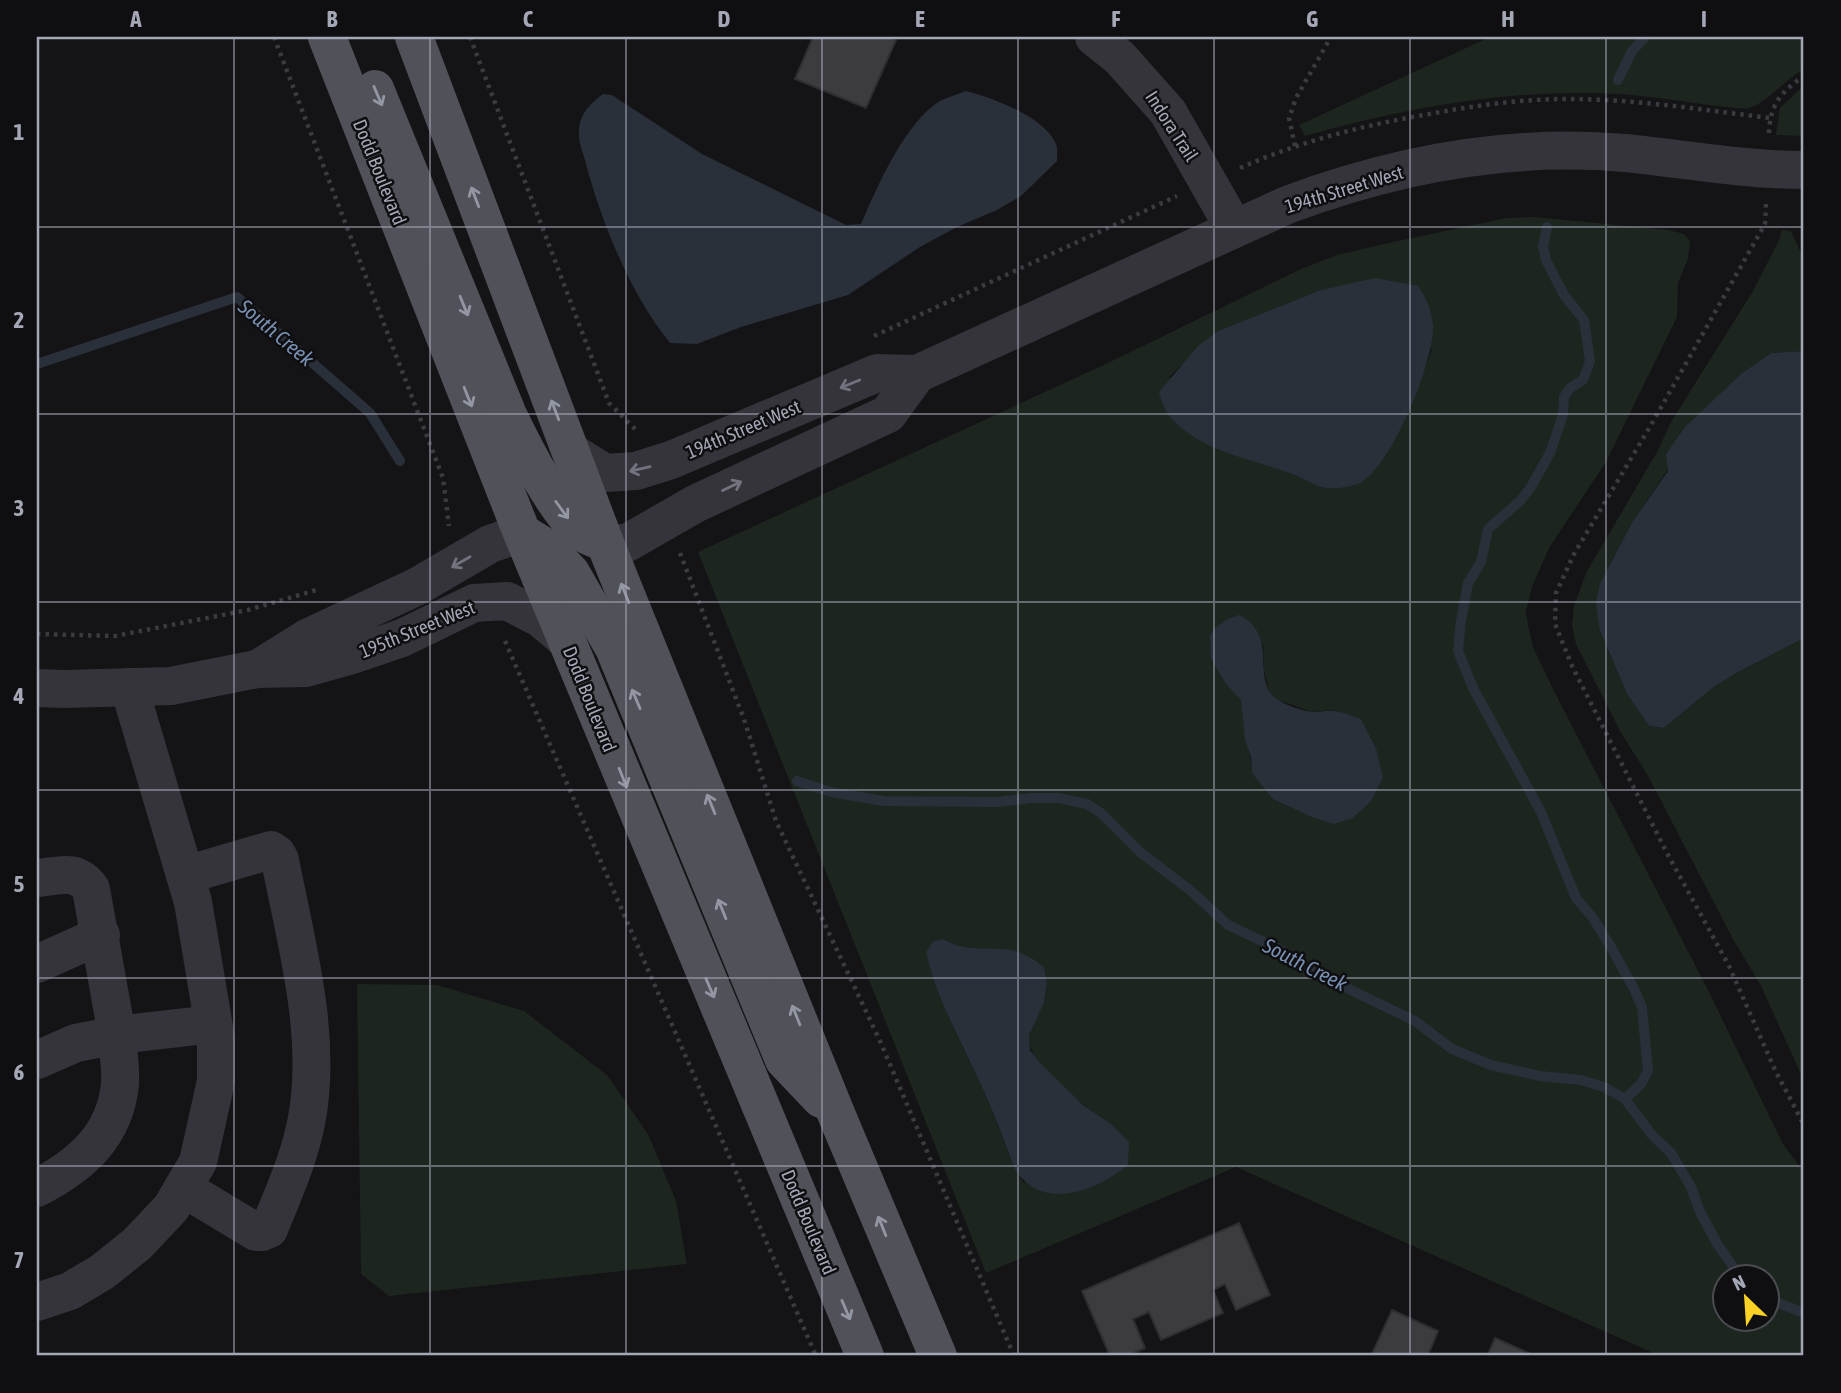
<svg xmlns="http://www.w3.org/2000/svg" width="1841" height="1393" font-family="'Asap Condensed',sans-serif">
  <rect width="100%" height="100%" fill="#141315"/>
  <!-- green -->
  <g fill="#1d251f" fill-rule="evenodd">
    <path d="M1490,37H1804V69C1784,80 1769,102 1747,109C1705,106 1663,97 1620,94C1512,88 1409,107 1305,136L1299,125Z"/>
    <path d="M1804,85V136L1776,135L1780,108Z"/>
    <path d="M1534,217L1669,230L1684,234L1690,241L1688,259L1678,283L1677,317L1606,462L1549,548L1532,587L1526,611L1528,625L1533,647L1554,691L1708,990L1783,1144L1804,1172V1356H1660L1236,1167L986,1273L698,552L1110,362L1301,269L1337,255L1384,244L1506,218ZM1348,285L1432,349L1409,411L1355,485L1324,488L1290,473L1169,377L1218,331L1321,290ZM1263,644L1264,670L1269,691L1278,700L1312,712L1332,710L1361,719L1376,748L1252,773C1250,749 1242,726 1242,701C1241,690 1258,656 1263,644ZM943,939L1047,984C1046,991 1046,999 1043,1005C1039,1015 1031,1025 1029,1036C1025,1064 1088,1109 1110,1123L1024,1183L1015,1170C1003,1141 993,1110 979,1081C958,1035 938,1002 926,952L933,941ZM1726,1278H1768V1320H1726Z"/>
    <path d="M1781,230L1791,231L1804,260V351L1771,353L1742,373L1718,396L1633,521L1600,583V632L1627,694L1649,726L1664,728L1715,686L1740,671L1804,638V1081L1761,986L1734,941L1647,774L1621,733L1576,644L1572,625L1574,606L1586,573L1657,452L1671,422L1753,291L1780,238Z"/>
    <path d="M357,984L437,985L524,1011L607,1075L648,1134L676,1201L687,1264L389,1296L361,1274Z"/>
  </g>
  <!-- water -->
  <g fill="#29303a">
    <path d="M966,91C993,98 1045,117 1056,144C1058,149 1057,156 1057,161L1021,196L997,210L957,227L920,247L848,295L741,327L697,344L670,343C631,295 602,224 586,164C584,155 578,142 579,133C579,114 589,105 603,94L612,95L702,154L846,225L861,224C877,187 905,122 940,101C948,97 958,94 966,91Z"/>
    <path d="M1375,278L1418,286C1427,299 1431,309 1433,325C1435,360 1391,469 1358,484C1350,487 1330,490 1321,487C1310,483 1299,476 1287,472C1250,459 1212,453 1180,427C1168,417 1163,407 1159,392L1198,346L1218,331L1321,290Z"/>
    <path d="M1804,351V638L1740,671L1715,686L1664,728L1649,726L1627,694L1600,631L1596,602L1600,583L1633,521L1668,471L1666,454L1685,427L1742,373L1771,353Z"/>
    <path d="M1239,615C1280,635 1250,680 1277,699C1285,705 1303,711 1313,712C1320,712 1327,710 1335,711C1343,712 1352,716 1361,719L1376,748L1383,778L1371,801L1353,818L1334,824L1312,817L1273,799L1252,773L1251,757L1245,740L1241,700L1226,684L1211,659L1210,636L1214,629L1226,620Z"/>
    <path d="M943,939C950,942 957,946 964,947C1000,952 1011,941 1044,967L1047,984L1044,1003L1029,1035L1030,1050L1040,1063L1083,1105L1110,1123L1129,1142L1128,1165C1096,1191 1044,1212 1015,1170C1004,1141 993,1110 979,1081C959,1036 937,1001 926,952L933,941Z"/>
  </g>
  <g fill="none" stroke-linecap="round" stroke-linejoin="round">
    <!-- stream -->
    <g stroke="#29303a" stroke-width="10">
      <path d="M1618,80L1632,51L1645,37"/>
      <path d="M1547,227L1543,246L1546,260L1564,295L1584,320L1590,361L1583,380L1570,388L1564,397L1563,415L1550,453L1531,487L1520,501L1488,529L1481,562L1468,583L1461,621L1458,651L1473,688L1541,812L1576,898L1593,918L1611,947L1634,989L1642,1007L1648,1071L1641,1084L1625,1099"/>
      <path d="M37,364L237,297L370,413L400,461"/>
      <path d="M797,781L831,792L883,801L998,802L1032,798H1058L1087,804L1101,813L1140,852L1191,891L1228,925L1281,950L1299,965L1415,1021L1452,1049L1491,1065L1540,1076L1581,1080L1604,1087L1625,1099L1652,1135L1671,1153L1691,1187L1700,1212L1718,1245L1741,1278"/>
      <path d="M1768,1299L1804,1313"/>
    </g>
  </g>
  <!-- building -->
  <g fill="#3b3b40" stroke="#2e2d31" stroke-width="2">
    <path d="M813,37H889L896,40L866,108L795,79Z"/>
    <path d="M1239,1223L1270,1295L1236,1310L1225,1284L1213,1290L1223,1313L1161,1340L1149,1312L1133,1319L1145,1348L1127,1356H1110L1082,1291Z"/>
    <path d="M1392,1310L1438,1331L1428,1355L1431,1356H1371Z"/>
    <path d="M1495,1338L1535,1356H1487Z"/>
  </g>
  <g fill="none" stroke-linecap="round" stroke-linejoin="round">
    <!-- path -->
    <g stroke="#3a3b41" stroke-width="4.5" stroke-dasharray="3.5 5" stroke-linecap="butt">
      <path d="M274,37L443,478L449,526"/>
      <path d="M470,37L609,403L638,432"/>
      <path d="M1769,133C1770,104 1781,92 1804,76"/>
      <path d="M1295,146L1289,118L1296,98L1331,37"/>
      <path d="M1240,168C1299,142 1360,126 1424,115C1472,106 1519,99 1567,99C1635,99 1703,110 1770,118"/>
      <path d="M1766,204L1765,224L1651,425L1574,554L1556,593L1555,624L1572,666L1667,853L1729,966L1775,1070L1804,1125"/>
      <path d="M874,336L1177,196"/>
      <path d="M680,553L744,719L776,821L880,1041L1014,1356"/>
      <path d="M37,634L115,636L248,610L320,589"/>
      <path d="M505,641L816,1356"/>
    </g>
    <!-- minor -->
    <g stroke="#34343a" stroke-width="38">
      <path d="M1094,37L1120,58L1168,112L1234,228"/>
      <path d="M571,452L605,473L636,471L671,460L877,373L917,374L1287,205C1394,165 1509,143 1625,153C1685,159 1744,170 1804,170"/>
      <path d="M605,543H627L695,504L888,414L917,374"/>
      <path d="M259,668L307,638L418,586L490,544L522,533"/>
      <path d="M37,688L64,689L171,686L257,669L306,668L352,655L402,638L474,603L507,601L540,618L566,640"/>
      <path d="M37,878C60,876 76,868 91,889L117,1035L213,1024"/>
      <path d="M37,964L101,935"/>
      <path d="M37,1060L76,1043L117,1035C118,1051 121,1068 120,1084C115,1136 81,1165 37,1188"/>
      <path d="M183,1188L256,1232H262L269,1229C284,1192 300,1157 307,1118C322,1033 296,943 280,860L277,854L271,850L186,875"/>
      <path d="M37,1302L70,1291L102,1272L137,1244L171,1208L198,1162L216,1081V1039L193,902L129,687"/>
    </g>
    <!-- major -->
    <g stroke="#505159" stroke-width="38">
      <path d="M327,37L522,533L865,1356"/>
      <path d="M414,37L605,543L837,1116L938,1356"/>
      <path d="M375,89L508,415C524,448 554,509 580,531C587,537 597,539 605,543"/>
      <path d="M524,534L547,548L571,573L614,648L784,1060L821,1099"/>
    </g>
  </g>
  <!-- one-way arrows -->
  <defs><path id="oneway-shaft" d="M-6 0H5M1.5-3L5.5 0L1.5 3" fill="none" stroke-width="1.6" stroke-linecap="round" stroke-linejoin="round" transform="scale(1.75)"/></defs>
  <g stroke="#9396a3">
    <use href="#oneway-shaft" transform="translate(378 96) rotate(67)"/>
    <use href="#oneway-shaft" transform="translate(475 197) rotate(-111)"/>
    <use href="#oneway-shaft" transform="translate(464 306) rotate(68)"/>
    <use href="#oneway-shaft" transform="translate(468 397) rotate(68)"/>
    <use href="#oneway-shaft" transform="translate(555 410) rotate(-111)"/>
    <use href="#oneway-shaft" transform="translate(562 510) rotate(54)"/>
    <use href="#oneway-shaft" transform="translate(625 593) rotate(-112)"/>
    <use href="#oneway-shaft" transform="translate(636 699) rotate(-113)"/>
    <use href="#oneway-shaft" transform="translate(623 778) rotate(68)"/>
    <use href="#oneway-shaft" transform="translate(711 804) rotate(-112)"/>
    <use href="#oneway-shaft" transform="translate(722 909) rotate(-112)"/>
    <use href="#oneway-shaft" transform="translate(710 988) rotate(67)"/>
    <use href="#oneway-shaft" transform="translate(796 1015) rotate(-112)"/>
    <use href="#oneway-shaft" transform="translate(882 1226) rotate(-112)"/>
    <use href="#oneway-shaft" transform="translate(846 1310) rotate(67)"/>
  </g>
  <g stroke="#72737e">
    <use href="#oneway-shaft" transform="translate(850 384) rotate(158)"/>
    <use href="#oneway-shaft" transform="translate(640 469) rotate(167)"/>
    <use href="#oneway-shaft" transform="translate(732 486) rotate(-26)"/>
    <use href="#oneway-shaft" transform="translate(461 562) rotate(150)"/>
  </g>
  <!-- grid -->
  <path fill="none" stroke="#a4a7b6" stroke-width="2" stroke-opacity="0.55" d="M234,37V1356M430,37V1356M626,37V1356M822,37V1356M1018,37V1356M1214,37V1356M1410,37V1356M1606,37V1356M37,227H1804M37,414H1804M37,602H1804M37,790H1804M37,978H1804M37,1166H1804"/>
  <g text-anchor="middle" stroke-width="5" stroke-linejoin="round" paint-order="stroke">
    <!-- street labels -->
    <g font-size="19" fill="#a4a7b6" stroke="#0f0e10">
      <text transform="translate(1172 126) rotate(57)" y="7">Indora Trail</text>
      <text transform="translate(380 172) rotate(68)" y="7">Dodd Boulevard</text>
      <text transform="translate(1344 189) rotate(-17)" y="7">194th Street West</text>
      <text transform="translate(743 429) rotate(-23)" y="7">194th Street West</text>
      <text transform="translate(417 629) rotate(-22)" y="7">195th Street West</text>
      <text transform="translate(590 699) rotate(68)" y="7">Dodd Boulevard</text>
      <text transform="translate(809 1222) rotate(67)" y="7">Dodd Boulevard</text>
    </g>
    <!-- water labels -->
    <g font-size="21" font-style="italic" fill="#7990b3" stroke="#0f0e10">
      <text transform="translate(276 333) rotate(40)" y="7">South Creek</text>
      <text transform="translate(1305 965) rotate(27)" y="7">South Creek</text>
    </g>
  </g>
  <!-- border -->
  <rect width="1841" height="1393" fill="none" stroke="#0f0e10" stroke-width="77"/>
  <!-- north arrow -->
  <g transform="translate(1746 1298) rotate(335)"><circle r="33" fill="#0f0e10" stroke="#4b4b52" stroke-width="2"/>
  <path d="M0-5L12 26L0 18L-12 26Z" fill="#fad226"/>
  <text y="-10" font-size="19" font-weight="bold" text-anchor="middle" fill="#a4a7b6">N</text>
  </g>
  <rect x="38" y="38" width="1764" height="1316" fill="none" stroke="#a4a7b6" stroke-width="2.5"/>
  <g font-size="23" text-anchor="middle" font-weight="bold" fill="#a4a7b6">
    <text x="136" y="27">A</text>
    <text x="332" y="27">B</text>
    <text x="528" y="27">C</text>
    <text x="724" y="27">D</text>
    <text x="920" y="27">E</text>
    <text x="1116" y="27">F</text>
    <text x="1312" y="27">G</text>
    <text x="1508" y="27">H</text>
    <text x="1704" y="27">I</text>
    <text x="19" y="140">1</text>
    <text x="19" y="328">2</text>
    <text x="19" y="516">3</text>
    <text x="19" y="704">4</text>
    <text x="19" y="892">5</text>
    <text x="19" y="1080">6</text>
    <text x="19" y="1268">7</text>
  </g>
</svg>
